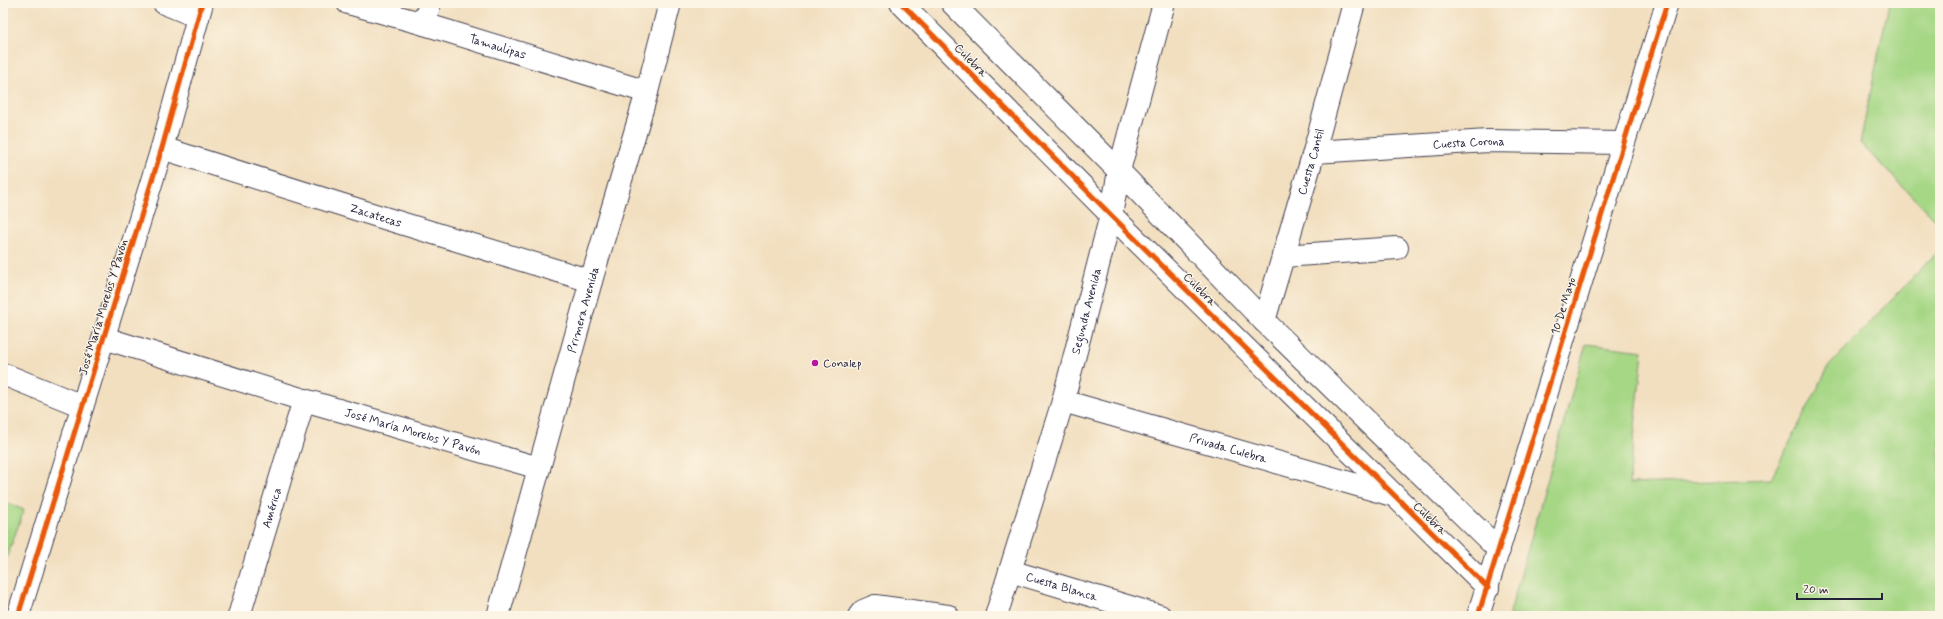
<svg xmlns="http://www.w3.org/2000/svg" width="1943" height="619" font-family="Mynerve,sans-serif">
  <rect width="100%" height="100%" fill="#fcf5e5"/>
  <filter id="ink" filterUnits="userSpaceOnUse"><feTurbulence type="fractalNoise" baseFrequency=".025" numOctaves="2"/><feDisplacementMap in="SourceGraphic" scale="8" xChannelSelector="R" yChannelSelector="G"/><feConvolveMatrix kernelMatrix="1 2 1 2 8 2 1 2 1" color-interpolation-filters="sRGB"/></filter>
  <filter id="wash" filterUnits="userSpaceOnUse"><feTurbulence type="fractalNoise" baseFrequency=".012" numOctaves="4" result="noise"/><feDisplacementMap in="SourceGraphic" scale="16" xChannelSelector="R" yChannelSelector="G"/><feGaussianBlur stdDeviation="0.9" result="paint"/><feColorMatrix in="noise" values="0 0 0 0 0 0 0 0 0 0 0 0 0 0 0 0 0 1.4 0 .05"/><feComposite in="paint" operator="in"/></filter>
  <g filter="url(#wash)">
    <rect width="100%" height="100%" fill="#f2dfc0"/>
    <!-- green -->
    <g fill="#a6d785" stroke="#647c60">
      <path d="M1889,3H1940V225L1860,143Z"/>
      <path d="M1940,249V616H1509L1586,344L1643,351L1629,484L1771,479L1829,366Z"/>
      <path d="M3,501L24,510L3,568Z"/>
    </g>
  </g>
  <g filter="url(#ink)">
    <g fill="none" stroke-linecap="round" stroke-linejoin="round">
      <defs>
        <g id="street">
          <path d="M164,3L198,17"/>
          <path id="s1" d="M348,3L424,24L647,92"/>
          <path d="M901,3L1111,215L1488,588"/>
          <path d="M952,3L1119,171L1264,321L1499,550"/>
          <path d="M424,24L430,3"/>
          <path id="s2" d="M162,148L381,217L591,281"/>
          <path id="s3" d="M1314,152L1488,141L1623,143"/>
          <path d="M1283,256L1397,248"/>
          <path id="s4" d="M1264,321L1314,152L1354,3"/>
          <path id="s5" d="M104,338L304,400L539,468"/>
          <path d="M3,374L82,406"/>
          <path id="s6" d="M1063,401L1392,495"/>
          <path id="s7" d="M1010,571L1160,616"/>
          <path d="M18,616L162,148L202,3"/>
          <path id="s8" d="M239,616L304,400"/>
          <path id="s9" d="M498,616L591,281L647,92L670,3"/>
          <path d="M859,616L863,611L875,606L948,616"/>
          <path id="s10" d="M996,616L1063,401L1111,215L1119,171L1164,3"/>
          <path d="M1478,616L1667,3"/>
        </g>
      </defs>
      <!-- street casing -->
      <use href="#street" stroke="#413e4f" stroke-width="24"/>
      <!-- street -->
      <use href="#street" stroke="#fff" stroke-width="22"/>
      <defs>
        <g id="cycleway">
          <path d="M901,3L1111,215L1488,588"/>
          <path d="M18,616L162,148L202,3"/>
          <path d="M1478,616L1667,3"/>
        </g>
      </defs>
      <!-- cycleway casing -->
      <use href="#cycleway" stroke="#fcf5e5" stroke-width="8"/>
      <!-- cycleway -->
      <use href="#cycleway" stroke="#e8590c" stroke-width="5"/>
    </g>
  </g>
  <!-- markers -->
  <circle fill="#b5179e" stroke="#fcf5e5" stroke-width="1.5" cx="815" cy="363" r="4"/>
  <g text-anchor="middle" stroke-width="3" stroke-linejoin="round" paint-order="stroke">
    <!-- street labels -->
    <g font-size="12" fill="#22223b" stroke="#fcf5e5">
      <text dy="4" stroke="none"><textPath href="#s1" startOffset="156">Tamaulipas</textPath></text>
      <text transform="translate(971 60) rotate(45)" y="4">Culebra</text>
      <text dy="4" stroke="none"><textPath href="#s3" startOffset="155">Cuesta Corona</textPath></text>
      <text dy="4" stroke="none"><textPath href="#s4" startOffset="166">Cuesta Cantil</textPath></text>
      <text dy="4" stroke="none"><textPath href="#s2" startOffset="224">Zacatecas</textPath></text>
      <text transform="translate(1200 289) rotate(45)" y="4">Culebra</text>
      <text transform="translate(1563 306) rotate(-73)" y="4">10 De Mayo</text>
      <text transform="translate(103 307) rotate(-73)" y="4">José María Morelos Y Pavón</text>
      <text dy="4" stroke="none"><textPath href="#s9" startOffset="318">Primera Avenida</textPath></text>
      <text dy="4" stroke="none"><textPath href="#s10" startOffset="318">Segunda Avenida</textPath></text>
      <text dy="4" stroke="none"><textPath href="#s5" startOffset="323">José María Morelos Y Pavón</textPath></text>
      <text dy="4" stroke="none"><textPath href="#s6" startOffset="172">Privada Culebra</textPath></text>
      <text dy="4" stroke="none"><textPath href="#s8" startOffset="113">América</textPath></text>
      <text transform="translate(1430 518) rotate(44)" y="4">Culebra</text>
      <text dy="4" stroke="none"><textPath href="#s7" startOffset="54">Cuesta Blanca</textPath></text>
    </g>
    <!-- poi labels -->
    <g font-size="12" fill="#22223b" stroke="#fcf5e5" text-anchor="start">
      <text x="823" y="367">Conalep</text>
    </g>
  </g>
  <!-- margin -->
  <rect width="1943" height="619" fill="none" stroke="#fcf5e5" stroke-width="16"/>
  <!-- scale -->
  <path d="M1797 593v6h85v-6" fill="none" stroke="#22223b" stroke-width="2"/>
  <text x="1803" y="593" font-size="12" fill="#22223b" stroke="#fcf5e5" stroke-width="3" paint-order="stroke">20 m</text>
</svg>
